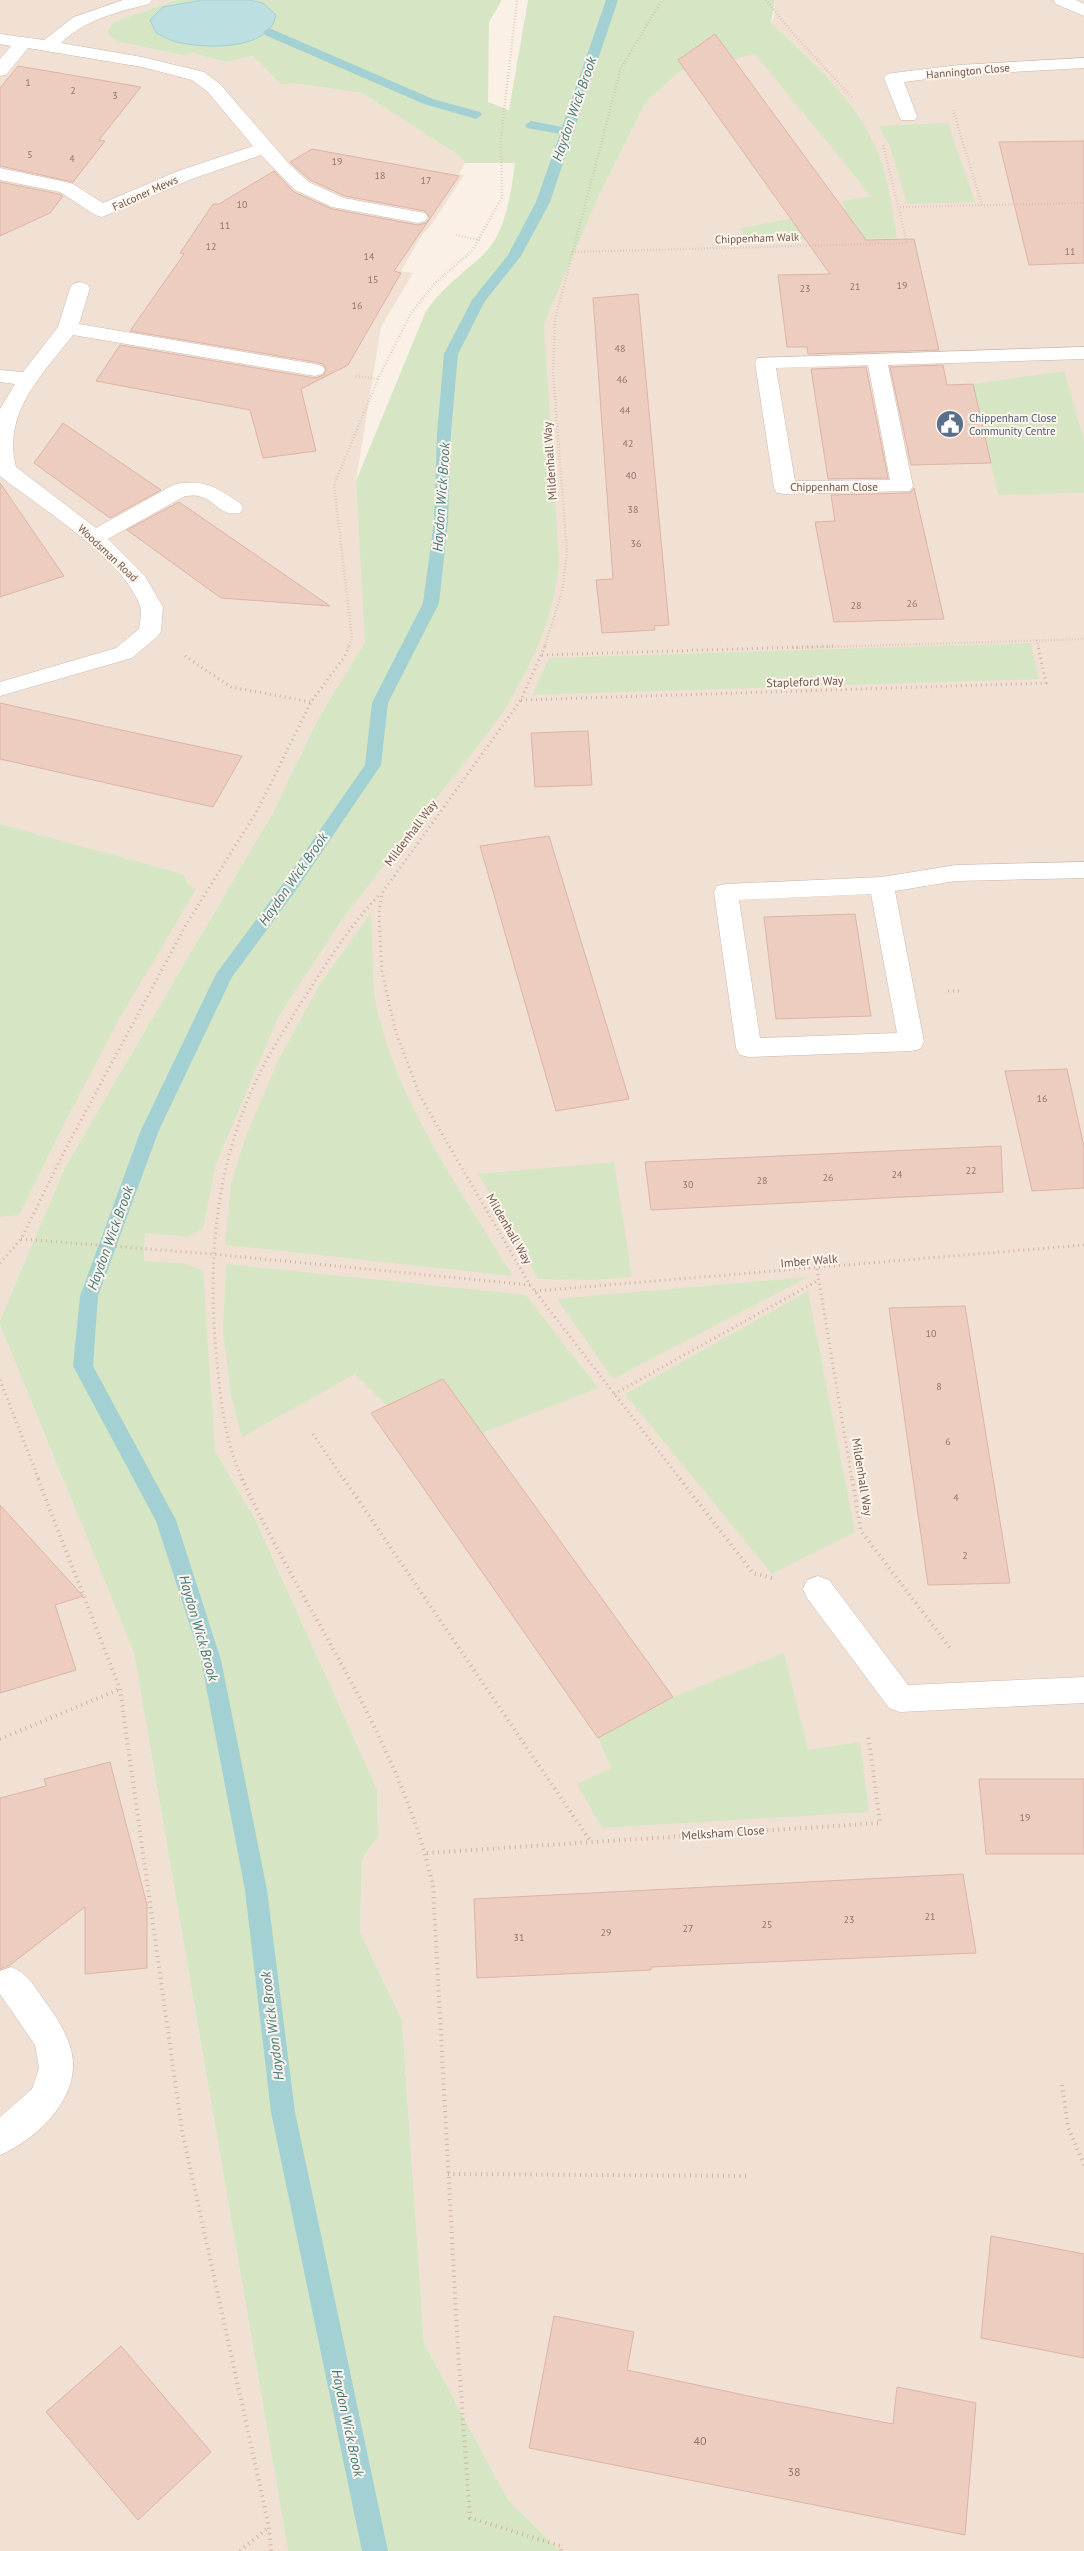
<svg xmlns="http://www.w3.org/2000/svg" width="1084" height="2551" font-family="'PT Sans',sans-serif">
  <rect width="100%" height="100%" fill="#faf0e6"/>
  <!-- residential -->
  <g fill="#f1e1d5">
    <path d="M0,0H176L116,21L119,42L186,56L191,53L226,62L253,56L281,85L292,83L362,93L458,155L465,163L459,174L464,175L432,224L422,235L401,271L413,273L381,327L356,481L366,643L319,717L272,814L65,1167L0,1320Z"/>
    <path d="M775,0H1084V2551H560L508,2500L424,2343L402,2020L360,1932L362,1859L378,1836L377,1789L256,1521L215,1451L144,1261L145,1233L596,202L646,102L680,71L755,53L774,17Z"/>
    <path d="M0,1325L134,1653L288,2551H0Z"/>
  </g>
  <!-- green -->
  <g fill="#d6e6c5">
    <path d="M176,0H502L489,22L488,102L509,110L528,0H775L771,23C812,62 858,101 879,155C889,181 892,210 897,238L748,241L740,228L845,209L843,201L871,196L755,54L680,71L646,102L596,202L544,324L559,564C552,625 531,666 500,717L344,917L278,1017L216,1164L203,1229L187,1237L145,1233L144,1261L182,1263L203,1270L215,1451L256,1521L377,1789L378,1836L362,1859L360,1932L402,2020L424,2343L508,2500L560,2551H288L134,1653L0,1325V1320L65,1167L272,814L319,717L365,643L356,481L426,311C443,287 461,275 483,255C506,233 511,193 515,163H465L458,155L362,93L292,83L281,85L253,56L226,62L191,53L186,56L119,42L109,35L108,30L116,21Z"/>
    <path d="M948,123L975,202L907,204L890,147L879,126Z"/>
    <path d="M1064,371L1084,440V493L998,495L973,384Z"/>
    <path d="M1031,643L1039,679L532,695L549,658Z"/>
    <path d="M0,824L183,874L188,885L196,889L121,1016L68,1116L19,1215L0,1217Z"/>
    <path d="M371,913C373,942 371,977 376,1004C397,1104 461,1190 513,1276L225,1245L231,1183L246,1136L278,1061L320,984Z"/>
    <path d="M614,1162L632,1277L594,1280L538,1279L478,1174Z"/>
    <path d="M226,1264L526,1295L598,1388L482,1433L443,1379L387,1406L355,1374L242,1437L231,1396L223,1331Z"/>
    <path d="M808,1277L613,1379L557,1299Z"/>
    <path d="M808,1291L855,1532L772,1574L625,1394Z"/>
    <path d="M784,1653L808,1750L860,1742L869,1812L602,1828L577,1784L611,1768L598,1738L673,1697Z"/>
  </g>
  <!-- water -->
  <path fill="#bce0e2" stroke="#a3d0d3" d="M202,0H249L263,3L276,15C270,51 205,49 177,42C170,41 163,36 156,33L150,20L163,7Z"/>
  <g fill="none" stroke-linecap="round" stroke-linejoin="round">
    <!-- stream -->
    <g fill="#a3d0d3" fill-rule="evenodd">
      <path d="M606,0H618L550,202L521,256L485,301L458,354L451,433L448,521L439,603L388,703L381,765L294,893L232,977L159,1130L98,1296L93,1366L176,1520L221,1660L267,1890L295,2112L388,2551H362L271,2112L245,1890L201,1660L156,1521L73,1366L80,1296L141,1130L216,974L282,885L365,765L372,703L423,603L434,521L437,433L444,354L472,300L508,255L536,202L560,134L527,128L525,125L531,121L562,127Z"/>
      <path d="M269,28L433,99L480,112L482,115L476,119L424,104L265,35L263,32Z"/>
    </g>
  </g>
  <!-- building -->
  <g fill="#edcdc0" stroke="#deb3a2">
    <path d="M715,34L866,240L914,239L939,350L808,354L807,347H787L778,275L830,274L678,60Z"/>
    <path d="M18,66L141,87L99,140L105,141L73,182L0,166V88Z"/>
    <path d="M1084,141V263L1029,265L999,142Z"/>
    <path d="M312,149L459,176L394,271L401,273L348,365L301,389L316,451L263,458L250,410L96,381L120,345L315,378L324,375L326,369L323,364L315,362L130,331L184,254L180,253L213,204H219L274,171L294,192L332,209L418,225L426,223L430,218L425,211L345,196L310,180L290,162Z"/>
    <path d="M0,182L59,194L63,196L50,213L0,236Z"/>
    <path d="M638,294L669,625L654,626L655,630L602,633L596,580L613,579L593,298Z"/>
    <path d="M943,365L947,385L973,384L991,463L911,465L890,367Z"/>
    <path d="M866,367L888,478L828,479L811,369Z"/>
    <path d="M63,423L161,490L110,518L34,463Z"/>
    <path d="M0,483L64,576L0,597Z"/>
    <path d="M914,488L944,619L834,622L815,522L835,521L831,495L910,493Z"/>
    <path d="M179,502L330,606L221,598L127,530Z"/>
    <path d="M0,703L126,731L242,756L213,807L0,759Z"/>
    <path d="M588,731L592,785L535,787L531,733Z"/>
    <path d="M549,836L629,1099L556,1111L480,846Z"/>
    <path d="M855,914L871,1016L776,1019L764,917Z"/>
    <path d="M1067,1069L1084,1147V1188L1032,1191L1005,1071Z"/>
    <path d="M1001,1146L1003,1192L651,1210L645,1162Z"/>
    <path d="M965,1306L1010,1583L928,1585L889,1308Z"/>
    <path d="M443,1379L482,1433L673,1697L598,1738L371,1413Z"/>
    <path d="M0,1505L83,1596L55,1605L76,1670L0,1693Z"/>
    <path d="M110,1762L147,1905V1968L85,1974V1907L10,1965L0,1969V1798L46,1786L44,1779Z"/>
    <path d="M979,1779H1084V1854H986Z"/>
    <path d="M963,1874L976,1953L651,1967V1970L477,1978L474,1899Z"/>
    <path d="M991,2236L1084,2254V2358L981,2338Z"/>
    <path d="M554,2316L634,2332L627,2370L753,2397L893,2424L897,2387L976,2403L965,2535L529,2448Z"/>
    <path d="M121,2346L211,2452L138,2520L46,2412Z"/>
  </g>
  <g fill="none" stroke-linecap="round" stroke-linejoin="round">
    <defs>
      <g id="minor">
        <path d="M123,0H152L149,4C118,12 86,19 61,43L142,57L204,72L220,84L290,165L309,182L344,198L425,213L428,217L425,221L418,223L332,207L295,190L261,155L192,179L102,217L95,215L60,192L0,180V168L66,182L73,184L103,203L178,171L253,146L208,92L192,80L142,67L28,48L6,75L0,76V59L11,46L0,44V34L44,40L74,17Z"/>
        <path d="M1053,0H1076L1084,4V16L1056,4Z"/>
        <path d="M1084,58V68L959,75L904,82L917,116L915,120H901L899,116L884,78L887,74L893,73L959,65Z"/>
        <path d="M80,282L87,284L90,288L79,324L315,364L322,366L325,370L322,374L315,376L73,335C42,375 2,413 16,467L96,528L173,485C204,478 215,487 240,503L243,508L240,513C220,517 215,499 198,496C195,495 189,496 185,496L108,539L145,576L163,607L161,631L158,636L132,658L0,696V682L116,648L139,629C140,622 142,612 140,606C125,560 38,506 0,476V409L15,384L0,382V370L23,372L58,327L70,288L73,284Z"/>
        <path d="M1084,347V359L888,365L913,486L910,491L785,494L777,493L774,488L755,362L758,358ZM868,365L890,480L795,481L776,368Z"/>
        <path d="M1084,862V878L956,881L895,891L924,1042L920,1049L911,1051L749,1057L740,1055L736,1048L714,892L717,886L726,884L882,877L956,865ZM871,894L897,1033L760,1038L739,900Z"/>
        <path d="M818,1576L829,1580L908,1685L1084,1677V1703L900,1712L889,1708L807,1598L803,1589L807,1580Z"/>
        <path d="M11,1967C28,1973 37,1990 47,2004C60,2022 74,2045 73,2067C72,2106 33,2141 0,2155V2117L32,2089L39,2068L35,2045L0,1994V1971Z"/>
      </g>
    </defs>
    <!-- minor casing -->
    <use href="#minor" stroke="#cbb7ad" stroke-width="1"/>
    <!-- path-far2 -->
    <g stroke="#d2b1a3" stroke-width="2.5" stroke-dasharray="0.5 2.5" stroke-linecap="butt">
      <path d="M766,0L796,37L852,97"/>
      <path d="M953,110L982,205"/>
      <path d="M900,207L1084,203"/>
      <path d="M456,235L480,240"/>
      <path d="M572,252L907,243L883,144"/>
      <path d="M356,376L378,379"/>
      <path d="M1037,640L1039,648"/>
      <path d="M348,648L352,638L334,485L378,379L411,313L435,283L472,251L502,197L501,138L517,0"/>
      <path d="M544,648L562,592L567,553L553,372L555,320L621,68L662,0"/>
      <path d="M793,648L1084,639"/>
    </g>
    <!-- path-far1 -->
    <g stroke="#d2b1a3" stroke-width="3" stroke-dasharray="1 4" stroke-linecap="butt">
      <path d="M545,646L521,700L382,893L379,913L382,972L396,1033L420,1096L530,1285L681,1480"/>
      <path d="M542,655L835,646"/>
      <path d="M185,656L231,687L311,702"/>
      <path d="M521,700L1046,683L1038,646"/>
      <path d="M948,991H963"/>
      <path d="M21,1239L212,1254L530,1285"/>
      <path d="M0,1263L21,1239L66,1148L187,923L257,811L311,702L345,656L349,646"/>
      <path d="M817,1269L852,1480"/>
      <path d="M535,1291L1084,1245"/>
      <path d="M0,1380L39,1480"/>
      <path d="M614,1394L819,1280"/>
      <path d="M313,1434L344,1480"/>
      <path d="M243,1480C225,1443 221,1403 217,1362C208,1273 213,1183 248,1099C262,1064 283,1032 303,1000C327,962 350,925 381,893"/>
    </g>
    <!-- path -->
    <g stroke="#d2b1a3" stroke-width="4" stroke-dasharray="1 4.5" stroke-linecap="butt">
      <path d="M38,1479L120,1689L182,2131L269,2527L271,2551"/>
      <path d="M242,1479C305,1614 401,1739 433,1887L458,2350L470,2518L561,2546V2551"/>
      <path d="M344,1479L591,1842"/>
      <path d="M680,1479L753,1573L772,1578"/>
      <path d="M852,1479L861,1531L950,1648"/>
      <path d="M0,1739L120,1689"/>
      <path d="M427,1853L880,1823L868,1734"/>
      <path d="M1062,2085L1068,2127L1084,2165"/>
      <path d="M448,2174L749,2176"/>
      <path d="M240,2551L268,2528"/>
    </g>
    <!-- minor -->
    <use href="#minor" fill="#fff" fill-rule="evenodd"/>
  </g>
  <!-- icons -->
  <defs>
    <symbol id="civic-disc" viewBox="-11 -11 22 22"><circle r="9.5" fill="#5c6f8a" stroke="#fdf5ec"/><path d="M-.6-6.5H3V-4.5H.6V-3L4-1V1h2V6H-6V1h2V-1L-.6-3ZM-1.2 2.5V6h2.4V2.5Z" fill="#fff"/></symbol>
  </defs>
  <g fill-rule="evenodd">
    <use href="#civic-disc" x="934" y="408" width="32" height="32"/>
  </g>
  <g text-anchor="middle" stroke-width="4" stroke-linejoin="round" paint-order="stroke">
    <!-- number labels -->
    <g font-size="10" fill="#90746a">
      <text x="28" y="86">1</text>
      <text x="73" y="94">2</text>
      <text x="115" y="99">3</text>
      <text x="30" y="158">5</text>
      <text x="72" y="162">4</text>
      <text x="337" y="165">19</text>
      <text x="380" y="179">18</text>
      <text x="426" y="184">17</text>
      <text x="242" y="208">10</text>
      <text x="225" y="229">11</text>
      <text x="211" y="250">12</text>
      <text x="1070" y="255">11</text>
      <text x="369" y="260">14</text>
      <text x="373" y="283">15</text>
      <text x="902" y="289">19</text>
      <text x="855" y="290">21</text>
      <text x="805" y="292">23</text>
      <text x="357" y="309">16</text>
      <text x="620" y="352">48</text>
      <text x="622" y="383">46</text>
      <text x="625" y="414">44</text>
      <text x="628" y="447">42</text>
      <text x="631" y="479">40</text>
      <text x="633" y="513">38</text>
      <text x="636" y="547">36</text>
      <text x="912" y="607">26</text>
      <text x="856" y="609">28</text>
      <text x="1042" y="1102">16</text>
      <text x="971" y="1174">22</text>
      <text x="897" y="1178">24</text>
      <text x="828" y="1181">26</text>
      <text x="762" y="1184">28</text>
      <text x="688" y="1188">30</text>
      <text x="931" y="1337">10</text>
      <text x="939" y="1390">8</text>
      <text x="948" y="1445">6</text>
      <text x="956" y="1501">4</text>
      <text x="965" y="1559">2</text>
      <text x="1025" y="1821">19</text>
      <text x="930" y="1920">21</text>
      <text x="849" y="1923">23</text>
      <text x="767" y="1928">25</text>
      <text x="688" y="1932">27</text>
      <text x="606" y="1936">29</text>
      <text x="519" y="1941">31</text>
    </g>
    <!-- far-street labels -->
    <g font-size="11" fill="#71564d" stroke="#fdf5ec">
      <text transform="translate(968 71) rotate(-5)" y="4">Hannington Close</text>
      <text transform="translate(145 193) rotate(-24)" y="4">Falconer Mews</text>
      <text transform="translate(757 238) rotate(-2)" y="4">Chippenham Walk</text>
      <text x="834" y="491">Chippenham Close</text>
      <text transform="translate(108 553) rotate(43)" y="4">Woodsman Road</text>
    </g>
    <!-- far-service labels -->
    <g font-size="11" fill="#4e5e75" stroke="#fdf5ec" text-anchor="start">
      <text x="969" y="422">Chippenham Close<tspan x="969" dy="13">Community Centre</tspan></text>
    </g>
    <!-- street labels -->
    <g font-size="12" fill="#71564d" stroke="#fdf5ec">
      <text transform="translate(550 461) rotate(-94)" y="4">Mildenhall Way</text>
      <text transform="translate(805 682) rotate(-2)" y="4">Stapleford Way</text>
      <text transform="translate(411 833) rotate(-53)" y="4">Mildenhall Way</text>
      <text transform="translate(509 1229) rotate(60)" y="4">Mildenhall Way</text>
      <text transform="translate(809 1261) rotate(-5)" y="4">Imber Walk</text>
      <text transform="translate(862 1477) rotate(81)" y="4">Mildenhall Way</text>
      <text transform="translate(723 1833) rotate(-4)" y="4">Melksham Close</text>
    </g>
    <!-- near-number labels -->
    <g font-size="12" fill="#90746a">
      <text x="700" y="2445">40</text>
      <text x="794" y="2476">38</text>
    </g>
    <!-- water labels -->
    <g font-size="14" font-style="italic" fill="#46787b" stroke="#fdf5ec">
      <text transform="translate(574 109) rotate(-71)" y="5">Haydon Wick Brook</text>
      <text transform="translate(441 497) rotate(-86)" y="5">Haydon Wick Brook</text>
      <text transform="translate(293 879) rotate(-55)" y="5">Haydon Wick Brook</text>
      <text transform="translate(110 1238) rotate(-70)" y="5">Haydon Wick Brook</text>
      <text transform="translate(199 1628) rotate(74)" y="5">Haydon Wick Brook</text>
      <text transform="translate(272 2026) rotate(-97)" y="5">Haydon Wick Brook</text>
      <text transform="translate(348 2423) rotate(78)" y="5">Haydon Wick Brook</text>
    </g>
  </g>
</svg>
